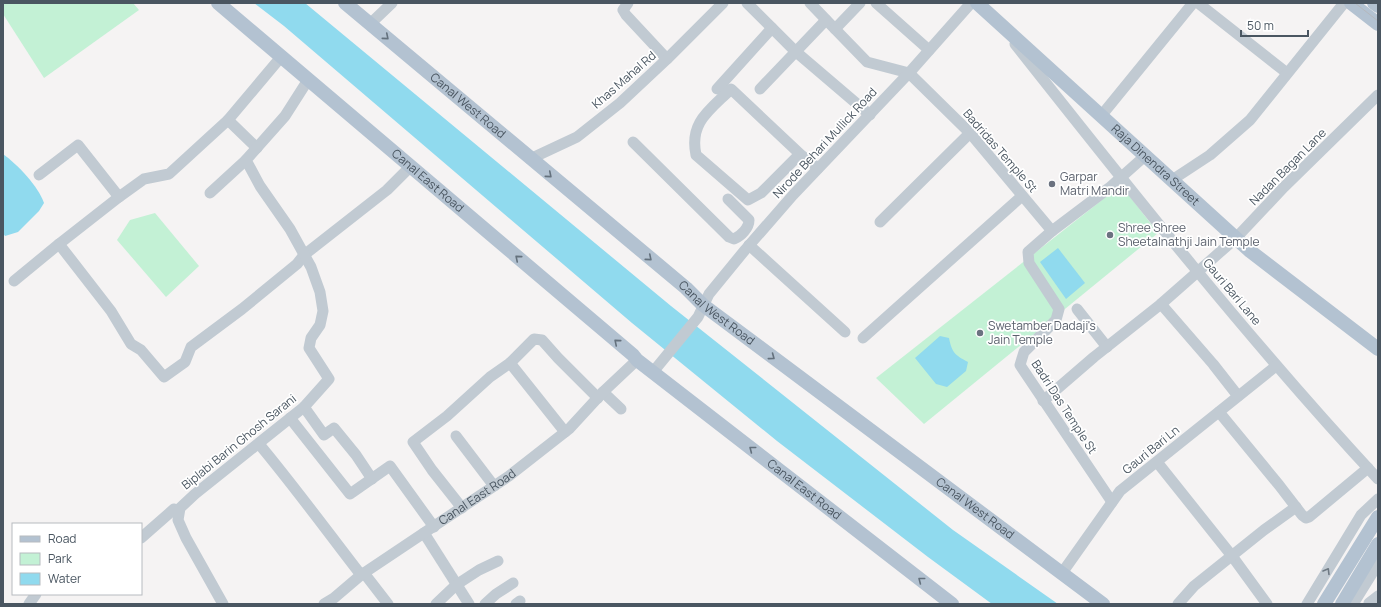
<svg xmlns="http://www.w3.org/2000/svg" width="1381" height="607" font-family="Manrope,sans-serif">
  <rect width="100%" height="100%" fill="#f5f3f3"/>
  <!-- green -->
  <g fill="#c3f1d5">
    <path d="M3,3H133L139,10L44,78L3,14Z"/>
    <path d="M1121,185L1158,233L924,424L876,378Z"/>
    <path d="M155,213L199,266L166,297L117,240L130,220Z"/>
  </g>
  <!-- water -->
  <g fill="#90daee">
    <path d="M254,3H305L671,306L953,530L1058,604H992L928,557L777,441L632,323L284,26Z"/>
    <path d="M3,154C18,165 38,186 44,203L39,211L18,232L5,236L3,233Z"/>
    <path d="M1058,248L1085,283L1066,299L1040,262Z"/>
    <path d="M940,336L949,338C952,353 955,355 968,362L966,371L947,387L936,384L915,358Z"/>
  </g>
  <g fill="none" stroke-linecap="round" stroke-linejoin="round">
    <!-- minor -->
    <g stroke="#c1cad2" stroke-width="11">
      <path d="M628,3L623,10L626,15L667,59"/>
      <path d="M747,3L795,51L870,115"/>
      <path d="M810,3L835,29L860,3"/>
      <path d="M876,3L929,50"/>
      <path d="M1198,3L1287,73"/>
      <path d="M370,24L392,3"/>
      <path d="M835,29L867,62L909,73L970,133L1052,231"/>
      <path d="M1015,44C1132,192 1249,340 1378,479"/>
      <path d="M717,89L772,28"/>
      <path d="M760,89L826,20"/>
      <path d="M1101,116L1193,3"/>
      <path d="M228,120L281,57"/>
      <path d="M633,142L729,237L734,239C741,236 749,228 749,220L728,199"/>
      <path d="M257,148L228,120L169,174L144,179L119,197L59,244L111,311L131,344L141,350L164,377L185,362L191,347L242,309L297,264L304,255L387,190L410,167"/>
      <path d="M800,154L761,193L748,200L696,155C689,122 710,110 731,89L800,154L818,168"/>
      <path d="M530,159L577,137L620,103L667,59L723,3"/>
      <path d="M39,175L78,145L119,197"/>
      <path d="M1172,180L1210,155L1250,120L1344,3"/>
      <path d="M210,193L246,160"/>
      <path d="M880,222L970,133"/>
      <path d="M749,245L845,332"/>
      <path d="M14,281L59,244"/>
      <path d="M1161,304L1213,364L1238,396"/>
      <path d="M1077,309L1107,347"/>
      <path d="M863,338L1022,196"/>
      <path d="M510,363L565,432"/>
      <path d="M653,372L698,317L709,294L745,250L793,195L909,73L971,3"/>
      <path d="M603,392L621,409"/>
      <path d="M1043,401L1094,357L1161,304L1236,238L1284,187L1378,95"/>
      <path d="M304,407L324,435L334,428L356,455L372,479"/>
      <path d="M1219,412L1279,485L1302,515L1306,518L1309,517L1368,468"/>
      <path d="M290,418L350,494L390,466L434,527"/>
      <path d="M456,436L494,486"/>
      <path d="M259,444C294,486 327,531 361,575"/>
      <path d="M1157,462L1232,556L1267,604"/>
      <path d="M1112,502L1020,365L1024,352L1056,320L1059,309L1029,263L1028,252L1052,231L1109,188L1145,156"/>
      <path d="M462,508L432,470L413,442L447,416L490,377L510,363L534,339L542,340L558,358L598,398"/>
      <path d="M424,533L469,604"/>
      <path d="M141,538L174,509"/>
      <path d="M364,573L388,604"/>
      <path d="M1062,573L1120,491L1276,366"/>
      <path d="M1369,603L1378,596"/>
      <path d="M29,604L36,594"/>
      <path d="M223,604L186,538L178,520L180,508L195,494L304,407L329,379L309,348L311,338L320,325L323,311L320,292L311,267L290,229L260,186L246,160L285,116L308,80"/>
      <path id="s1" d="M324,604L334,598L361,575L509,476L569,429L603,392L637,360"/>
      <path d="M436,604L456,585L479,570L498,561"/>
      <path d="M485,604L496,594L513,583"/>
      <path d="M516,604L520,601"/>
      <path d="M1178,604L1194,586L1264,530L1296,507"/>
      <path d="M1307,604L1361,515L1378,499"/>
      <path d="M1353,604L1378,564"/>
    </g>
    <!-- major -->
    <g stroke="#b3c2d1" stroke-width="14">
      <path id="s2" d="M218,3L633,355L637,360L952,604"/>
      <path id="s3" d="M345,3L686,288L703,305L1103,604"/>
      <path id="s4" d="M977,3L1250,251L1378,349"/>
      <path d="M1351,3L1378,24"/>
      <path d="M1374,3L1378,6"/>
      <path d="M1324,604L1378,517"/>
      <path d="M1342,604L1378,544"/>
    </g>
    <!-- tram -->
    <path stroke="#b5b8bd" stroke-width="1" d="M1355,3L1378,21"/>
  </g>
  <!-- one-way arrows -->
  <defs><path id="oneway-chevron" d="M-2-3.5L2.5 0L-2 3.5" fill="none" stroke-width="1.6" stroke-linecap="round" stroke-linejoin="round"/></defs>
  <g stroke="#64717d">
    <use href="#oneway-chevron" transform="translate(386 37) rotate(40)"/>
    <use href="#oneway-chevron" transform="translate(549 175) rotate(40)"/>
    <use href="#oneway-chevron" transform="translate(518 258) rotate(-140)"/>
    <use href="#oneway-chevron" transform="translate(649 258) rotate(40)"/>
    <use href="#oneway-chevron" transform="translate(617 342) rotate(-140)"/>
    <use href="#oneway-chevron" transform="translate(772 357) rotate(37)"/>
    <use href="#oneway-chevron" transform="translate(752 449) rotate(-142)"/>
    <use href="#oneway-chevron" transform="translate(921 580) rotate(-142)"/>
  </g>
  <use stroke="#6e7983" href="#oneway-chevron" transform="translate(1327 571) rotate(-59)"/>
  <!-- markers -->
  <g fill="#6b7280" stroke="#fff" stroke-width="1.5">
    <circle cx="1052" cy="184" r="4"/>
    <circle cx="1110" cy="235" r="4"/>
    <circle cx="980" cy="333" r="4"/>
  </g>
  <g text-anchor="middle" stroke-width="3.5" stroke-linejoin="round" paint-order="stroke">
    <!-- street labels -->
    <g font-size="12" fill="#4a5661" stroke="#fff">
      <text transform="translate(624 80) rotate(-41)" y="4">Khas Mahal Rd</text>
      <text dy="4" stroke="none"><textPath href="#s3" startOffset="160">Canal West Road</textPath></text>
      <text transform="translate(825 143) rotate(-47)" y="4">Nirode Behari Mullick Road</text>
      <text transform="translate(1000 151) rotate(49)" y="4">Badridas Temple St</text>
      <text dy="4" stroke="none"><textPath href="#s4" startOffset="241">Raja Dinendra Street</textPath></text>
      <text transform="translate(1288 167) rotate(-45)" y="4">Nadan Bagan Lane</text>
      <text dy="4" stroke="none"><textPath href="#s2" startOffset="275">Canal East Road</textPath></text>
      <text transform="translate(1232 292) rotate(50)" y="4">Gauri Bari Lane</text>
      <text dy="4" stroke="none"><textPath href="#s3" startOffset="484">Canal West Road</textPath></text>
      <text transform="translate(1064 407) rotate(57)" y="4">Badri Das Temple St</text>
      <text transform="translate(239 442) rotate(-39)" y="4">Biplabi Barin Ghosh Sarani</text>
      <text transform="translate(1151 450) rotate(-39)" y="4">Gauri Bari Ln</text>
      <text dy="4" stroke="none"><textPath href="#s2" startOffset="762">Canal East Road</textPath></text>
      <text dy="4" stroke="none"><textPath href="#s1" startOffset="187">Canal East Road</textPath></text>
      <text dy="4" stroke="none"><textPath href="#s3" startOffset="808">Canal West Road</textPath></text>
    </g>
    <!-- worship labels -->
    <g font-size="12" fill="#5b616d" stroke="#fff" text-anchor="start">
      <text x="1060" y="181">Garpar<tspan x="1060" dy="14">Matri Mandir</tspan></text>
      <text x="1118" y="232">Shree Shree<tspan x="1118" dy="14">Sheetalnathji Jain Temple</tspan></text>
      <text x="988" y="330">Swetamber Dadaji's<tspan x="988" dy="14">Jain Temple</tspan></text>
    </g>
  </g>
  <!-- border -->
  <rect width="1381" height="607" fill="none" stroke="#4a5661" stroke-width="8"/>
  <!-- legend -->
  <rect x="12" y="523" width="130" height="72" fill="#ffffff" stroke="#b7bbc0"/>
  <rect x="20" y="536" width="20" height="6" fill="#b3c2d1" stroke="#b7bbc0"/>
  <text x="48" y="543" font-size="12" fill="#4a5661">Road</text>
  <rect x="20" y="553" width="20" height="12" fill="#c3f1d5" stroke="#b7bbc0"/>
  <text x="48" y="563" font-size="12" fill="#4a5661">Park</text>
  <rect x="20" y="573" width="20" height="12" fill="#90daee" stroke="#b7bbc0"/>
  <text x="48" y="583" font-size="12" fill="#4a5661">Water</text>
  <!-- scale -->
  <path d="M1241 30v6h67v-6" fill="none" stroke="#4a5661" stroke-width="2"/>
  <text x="1247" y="30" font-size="12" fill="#4a5661" stroke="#ffffff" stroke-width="3" paint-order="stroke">50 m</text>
</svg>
